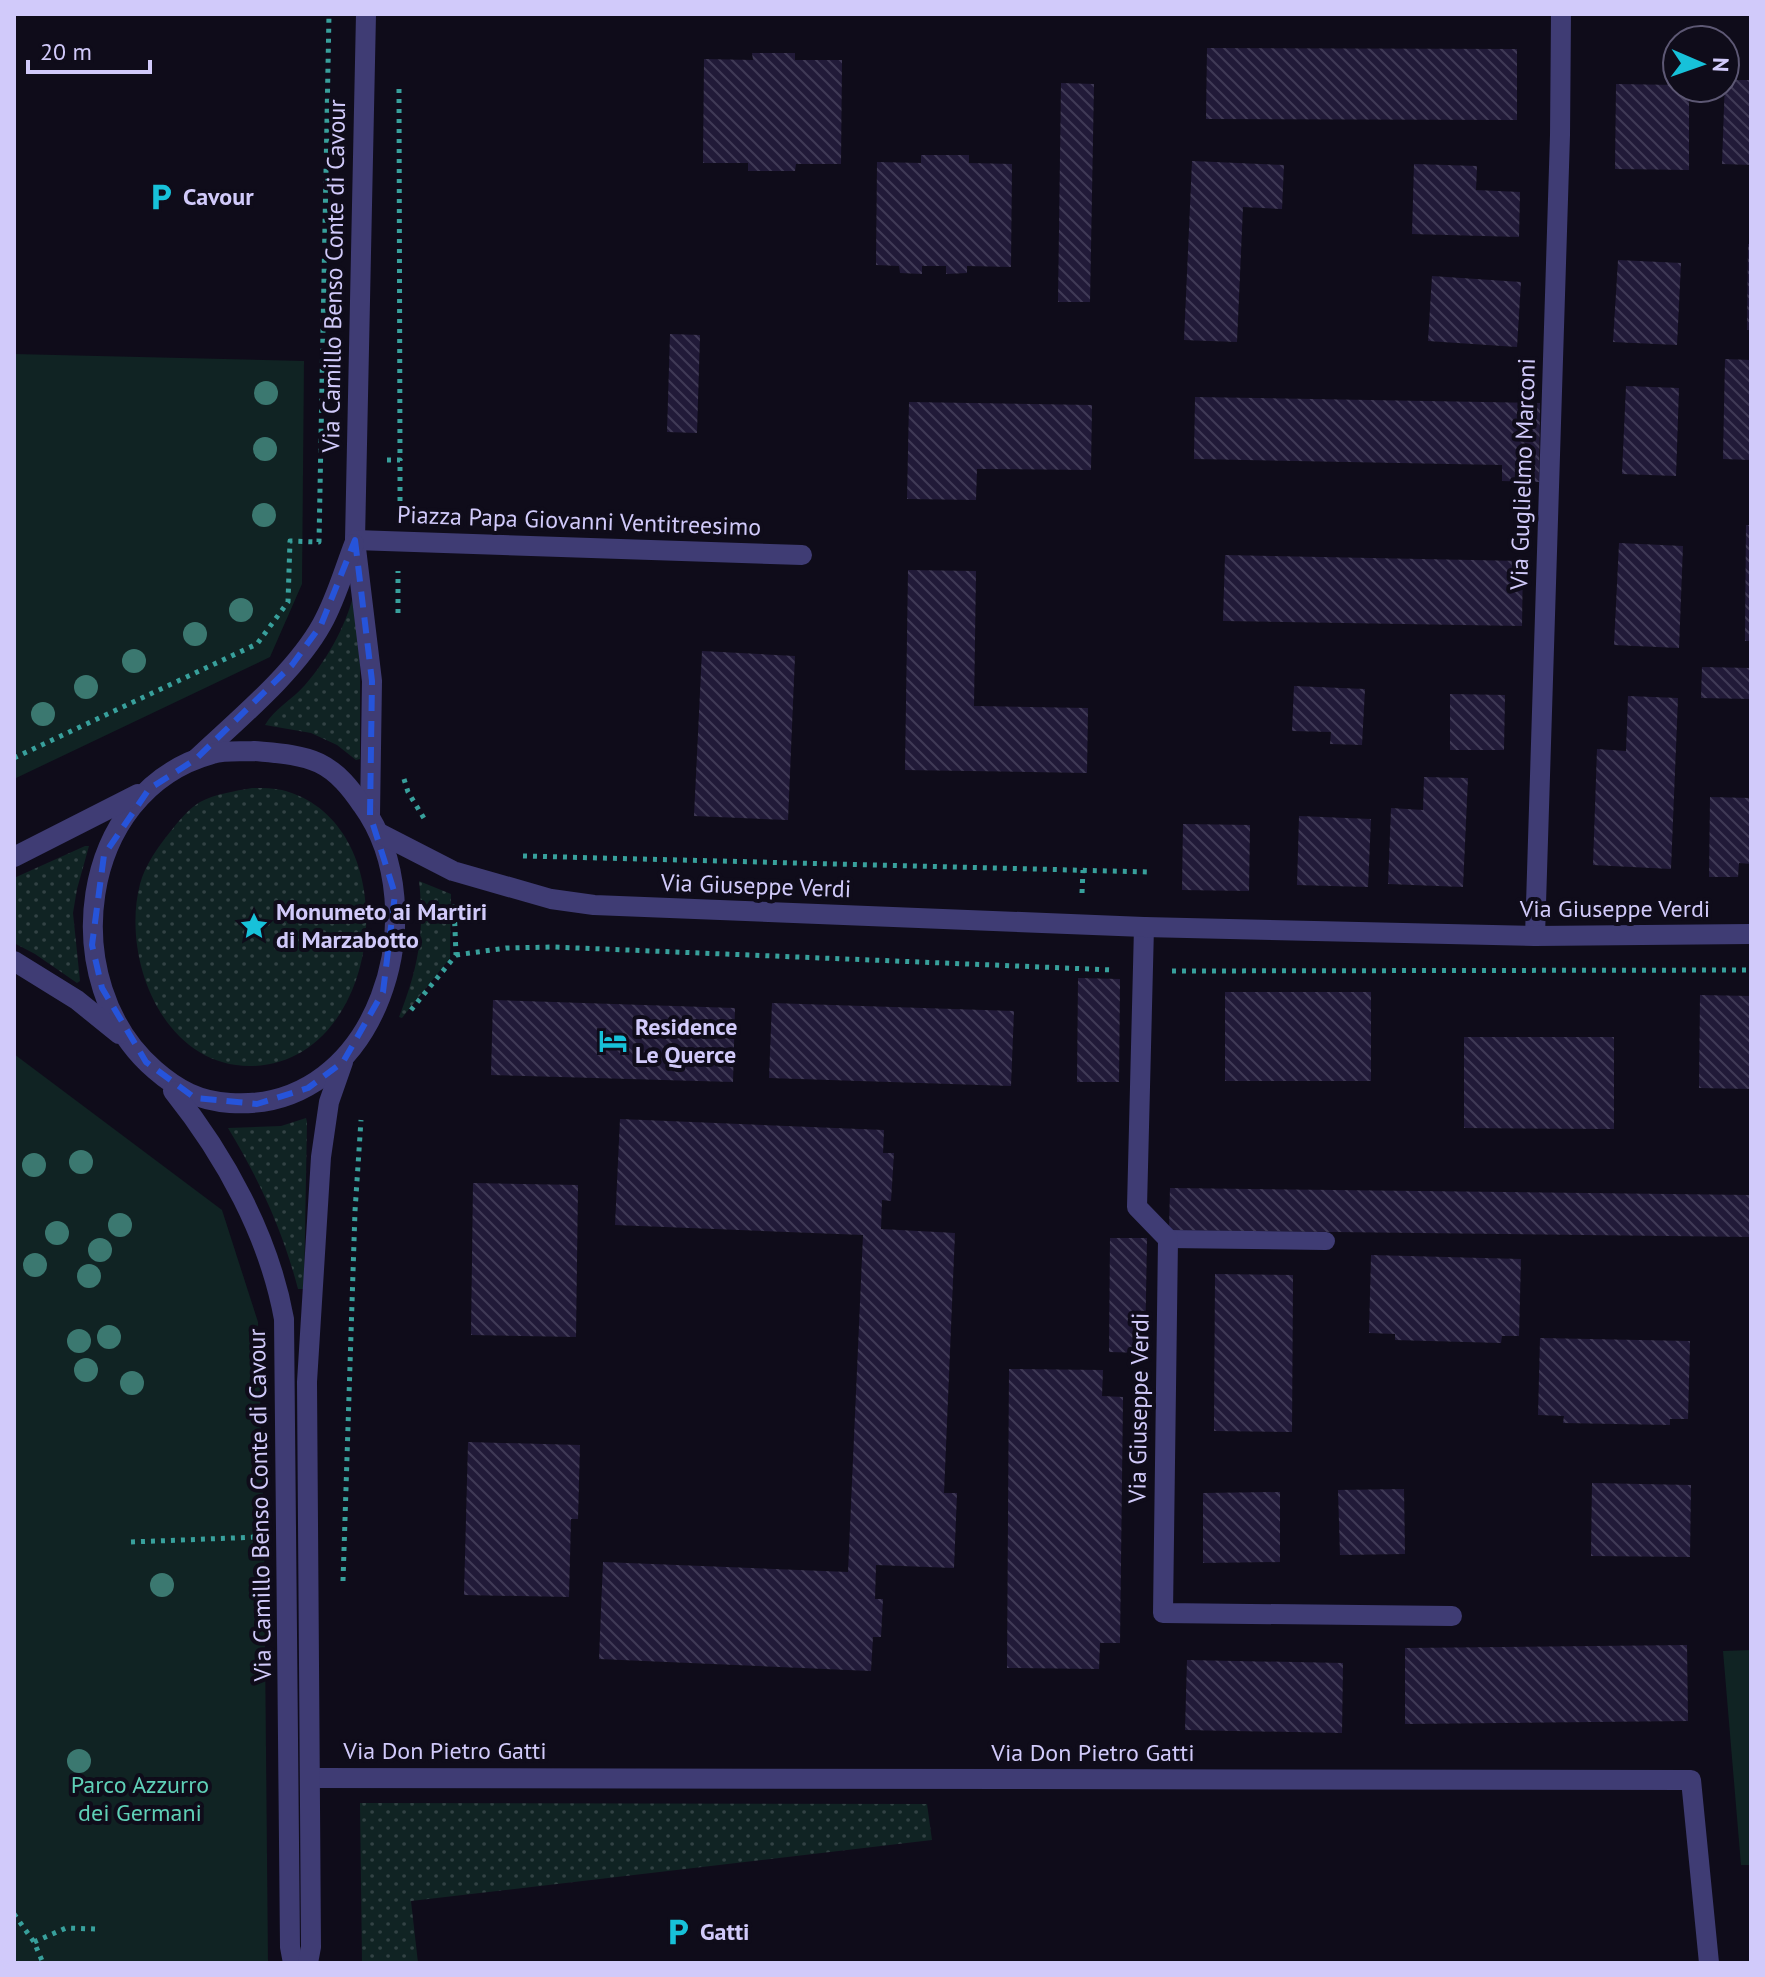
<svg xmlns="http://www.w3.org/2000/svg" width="1765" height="1977" font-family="'PT Sans',sans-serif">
  <defs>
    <pattern id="grass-dots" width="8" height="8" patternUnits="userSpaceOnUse" patternTransform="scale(2)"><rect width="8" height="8" fill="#102323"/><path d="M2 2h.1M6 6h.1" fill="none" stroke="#324244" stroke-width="1.8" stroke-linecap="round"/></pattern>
    <pattern id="building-back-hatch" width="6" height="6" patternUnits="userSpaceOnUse" patternTransform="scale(2)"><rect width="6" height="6" fill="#211a38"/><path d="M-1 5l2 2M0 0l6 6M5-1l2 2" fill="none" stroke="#403a56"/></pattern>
  </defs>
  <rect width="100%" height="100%" fill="#0f0c1a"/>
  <!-- grass -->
  <g fill="url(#grass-dots)">
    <path d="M356,585L360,586V759L356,760L337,745L311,733L265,725C274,709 293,699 305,685C330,656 348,622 356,585Z"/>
    <path d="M252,788C262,788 273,788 282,790C412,823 384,1066 250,1066C162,1066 121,957 140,884C145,865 158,847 170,832C178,822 188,809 200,802C215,794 235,791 252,788Z"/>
    <path d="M85,846H89L77,889L73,913L80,981L77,983L35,954L14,943V878Z"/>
    <path d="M419,881L451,894L450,958L402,1018L399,1017C418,969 425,933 419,881Z"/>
    <path d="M306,1118L307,1122L304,1289H298C283,1231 259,1179 228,1128L281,1126Z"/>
    <path d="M360,1803L927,1804L932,1840L411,1901L418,1963H362Z"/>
  </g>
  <!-- park -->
  <g fill="#102323">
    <path d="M14,354L304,361L302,584L270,657L14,779Z"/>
    <path d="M14,1054L222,1210L258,1322L264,1536L268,1963H14Z"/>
    <path d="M1751,1650V1865H1741L1723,1651Z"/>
  </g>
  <!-- building -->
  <g fill="url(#building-back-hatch)">
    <path d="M1207,48L1517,49V120L1206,119Z"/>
    <path d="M752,53H795V60H842L841,164H796L795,171H748V163H703L704,59L753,60Z"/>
    <path d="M1725,80H1751V165L1722,164Z"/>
    <path d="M1061,83L1094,84L1090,302H1058Z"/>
    <path d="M1616,84L1677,85V88H1689V170L1615,169Z"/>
    <path d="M921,155H969V163L1012,164L1011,267L967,266V273L946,274V266H922V274L900,273L899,266L876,265L877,162L921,163Z"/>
    <path d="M1192,161L1284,165L1282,209L1243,207L1237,342L1184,340Z"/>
    <path d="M1414,164L1477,166L1476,190L1520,192L1519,237L1412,234Z"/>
    <path d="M1748,244H1751V330H1747Z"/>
    <path d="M1618,260L1681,263L1677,345L1613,342Z"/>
    <path d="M1432,276L1521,282L1517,347L1428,341Z"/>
    <path d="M670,334L700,335L697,433L667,432Z"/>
    <path d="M1725,359L1751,360V460L1723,459Z"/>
    <path d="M1626,386L1679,388L1676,476L1622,474Z"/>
    <path d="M1195,397L1540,403L1539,482L1502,481V465L1194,459Z"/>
    <path d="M909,402L1092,405L1091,470L977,469L976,500L907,499Z"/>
    <path d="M1746,525H1751V641H1745Z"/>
    <path d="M1619,543L1683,546L1679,648L1614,645Z"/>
    <path d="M1225,555L1523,561L1522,626L1223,621Z"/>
    <path d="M908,570L976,571L974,706L1088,708L1087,773L905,770Z"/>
    <path d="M702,651L795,656L788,820L694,816Z"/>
    <path d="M1702,667L1751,668V699L1701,698Z"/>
    <path d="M1294,686L1365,689L1362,745L1330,744L1331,732L1292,731Z"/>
    <path d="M1450,694L1505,695L1504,750H1450Z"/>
    <path d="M1628,696L1678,698L1671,869L1593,865L1597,749L1626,751Z"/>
    <path d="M1424,777L1468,778L1463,887L1388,884L1391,808L1423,810Z"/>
    <path d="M1710,797L1751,798V864L1739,863L1738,877H1709Z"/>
    <path d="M1299,816L1371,819L1368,887L1297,885Z"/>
    <path d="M1183,824L1250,825L1249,891L1182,890Z"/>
    <path d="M1078,978L1120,979L1119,1082H1077Z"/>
    <rect x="1225" y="992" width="146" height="89"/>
    <path d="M1700,995L1751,996V1089L1699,1088Z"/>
    <path d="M493,1000L735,1008L733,1082L491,1075Z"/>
    <path d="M772,1003L1014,1011L1011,1086L769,1078Z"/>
    <path d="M1464,1037H1614V1129L1464,1128Z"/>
    <path d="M620,1119L884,1130L883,1153H894L891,1201L882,1200L881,1229L955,1233L944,1493H957L954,1568L876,1565L875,1599H883L881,1637H873L871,1671L599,1659L603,1562L848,1572L863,1235L615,1225Z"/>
    <path d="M473,1183L578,1185L576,1337L471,1335Z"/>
    <path d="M1170,1188L1751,1195V1237L1169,1230Z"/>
    <path d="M1110,1238H1147L1145,1353L1109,1352Z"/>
    <path d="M1371,1255L1521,1259L1519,1336H1502L1501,1343L1395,1340V1334L1369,1333Z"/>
    <path d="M1215,1274L1293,1275L1292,1432L1214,1431Z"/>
    <path d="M1540,1338L1690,1341L1688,1419H1670V1425L1563,1423L1564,1416L1538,1415Z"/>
    <path d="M1009,1369L1103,1370L1102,1396L1123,1397L1120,1643H1100L1099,1669L1007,1668Z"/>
    <path d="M468,1442L580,1445L578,1519H571L569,1597L464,1595Z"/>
    <path d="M1592,1483L1691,1485L1690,1557L1591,1556Z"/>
    <path d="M1404,1489L1405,1554L1340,1555L1338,1490Z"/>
    <path d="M1280,1492V1562L1203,1563V1493Z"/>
    <path d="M1687,1645L1688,1721L1405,1724V1648Z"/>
    <path d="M1187,1660L1343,1663L1342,1733L1185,1730Z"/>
  </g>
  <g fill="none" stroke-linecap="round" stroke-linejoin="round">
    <!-- path -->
    <g stroke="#38a09c" stroke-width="5" stroke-dasharray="4 6" stroke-linecap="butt">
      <path d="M399,89L400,460"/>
      <path d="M387,460H400V514"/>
      <path d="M398,613V571"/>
      <path d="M14,758L257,644L288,602L290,541L319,542L329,14"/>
      <path d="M404,779L408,792L425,820"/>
      <path d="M523,856L1150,872"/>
      <path d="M1082,893L1083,870"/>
      <path d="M456,955L506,948L554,947L1114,970"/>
      <path d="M1172,971L1751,970"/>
      <path d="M411,1010L456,955L454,904"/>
      <path d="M131,1542L258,1537"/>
      <path d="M343,1581L355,1211L361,1120"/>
      <path d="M14,1914L34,1942L43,1963"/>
      <path d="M34,1942L66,1928L95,1929"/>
    </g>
    <!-- service -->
    <path stroke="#3f3c74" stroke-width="18" d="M1168,1239L1326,1241"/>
    <!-- minor -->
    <g stroke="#3f3c74" stroke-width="20">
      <path d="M366,14L355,540L372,681L370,815"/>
      <path d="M355,540L802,555"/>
      <path d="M196,759C236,721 295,673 322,624C336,599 344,570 354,544"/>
      <path d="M1144,927L1137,1207L1168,1239L1163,1613L1452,1616"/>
      <path d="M1535,936L1560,135L1561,14"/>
      <path d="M310,1778L1691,1780L1709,1963"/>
    </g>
    <!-- tertiary -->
    <g stroke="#3f3c74" stroke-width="20">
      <path d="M254,751C275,753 300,754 319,763C338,772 351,789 362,805C438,910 379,1113 230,1103C199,1101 178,1090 155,1070C55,984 77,791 212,754C225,750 240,752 254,751Z"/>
      <path d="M379,833L453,871L551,899L594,905L1144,927L1535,936L1751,934"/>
      <path d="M14,857L138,794"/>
      <path d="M14,961L77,1000L119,1034"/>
      <path d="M173,1091C225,1156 269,1236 284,1319L290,1947L293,1963"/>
      <path d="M308,1963L311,1947L307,1382L321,1157L329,1102L343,1062"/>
    </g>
  </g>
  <!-- trees -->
  <g fill="#3b7870">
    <circle cx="266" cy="393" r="12"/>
    <circle cx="265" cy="449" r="12"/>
    <circle cx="264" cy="515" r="12"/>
    <circle cx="241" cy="610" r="12"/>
    <circle cx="195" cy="634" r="12"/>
    <circle cx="134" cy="661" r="12"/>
    <circle cx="86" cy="687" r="12"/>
    <circle cx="43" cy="714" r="12"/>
    <circle cx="81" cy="1162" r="12"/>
    <circle cx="34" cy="1165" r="12"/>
    <circle cx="120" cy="1225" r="12"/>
    <circle cx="57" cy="1233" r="12"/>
    <circle cx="100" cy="1250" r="12"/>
    <circle cx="35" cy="1265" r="12"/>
    <circle cx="89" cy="1276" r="12"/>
    <circle cx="109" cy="1337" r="12"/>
    <circle cx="79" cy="1341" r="12"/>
    <circle cx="86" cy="1370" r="12"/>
    <circle cx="132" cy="1383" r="12"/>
    <circle cx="162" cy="1585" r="12"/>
    <circle cx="79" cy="1761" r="12"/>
  </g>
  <!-- marked area -->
  <path fill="none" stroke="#2654da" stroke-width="6" stroke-dasharray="16 10" stroke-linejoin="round" d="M355,540L372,681L370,815L395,894L383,992L343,1062L308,1088L257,1104L195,1098L146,1062L102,988L92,945L104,855L149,789L196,759L292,665L321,625Z"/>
  <!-- icons -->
  <defs>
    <symbol id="parking-bare" viewBox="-9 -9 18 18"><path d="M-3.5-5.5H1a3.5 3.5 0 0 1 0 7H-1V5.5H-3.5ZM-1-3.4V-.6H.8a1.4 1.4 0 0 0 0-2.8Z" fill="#17c1d9" stroke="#0f0c1a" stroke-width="2.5" paint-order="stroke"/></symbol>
    <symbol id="sight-bare" viewBox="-9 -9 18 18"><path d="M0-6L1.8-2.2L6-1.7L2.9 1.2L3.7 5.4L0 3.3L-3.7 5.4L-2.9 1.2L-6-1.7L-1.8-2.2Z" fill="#17c1d9" stroke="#0f0c1a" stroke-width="2.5" paint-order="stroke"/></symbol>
    <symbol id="hotel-bare" viewBox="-9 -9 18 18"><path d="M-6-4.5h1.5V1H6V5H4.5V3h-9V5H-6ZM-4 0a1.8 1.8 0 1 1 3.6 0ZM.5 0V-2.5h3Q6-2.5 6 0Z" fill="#17c1d9" stroke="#0f0c1a" stroke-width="2.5" paint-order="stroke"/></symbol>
  </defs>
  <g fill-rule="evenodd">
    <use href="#parking-bare" x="141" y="177" width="40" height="40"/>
    <use href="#sight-bare" x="234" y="906" width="40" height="40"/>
    <use href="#hotel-bare" x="593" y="1021" width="40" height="40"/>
    <use href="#parking-bare" x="658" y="1912" width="40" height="40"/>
  </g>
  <g text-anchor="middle" stroke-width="8" stroke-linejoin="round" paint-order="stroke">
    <!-- poi labels -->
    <g font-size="24" font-weight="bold" fill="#d1cafa" stroke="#0f0c1a" text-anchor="start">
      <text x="183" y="205">Cavour</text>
      <text x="276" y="920">Monumeto ai Martiri<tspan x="276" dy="28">di Marzabotto</tspan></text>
      <text x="635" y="1035">Residence<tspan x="635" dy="28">Le Querce</tspan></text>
      <text x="700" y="1940">Gatti</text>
    </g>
    <!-- street labels -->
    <g font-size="24" fill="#d1cafa" stroke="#0f0c1a">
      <text transform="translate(334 276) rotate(-89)" y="8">Via Camillo Benso Conte di Cavour</text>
      <text transform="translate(1523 474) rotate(-88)" y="8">Via Guglielmo Marconi</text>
      <text transform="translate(579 521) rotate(2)" y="8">Piazza Papa Giovanni Ventitreesimo</text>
      <text transform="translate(756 886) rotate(2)" y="8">Via Giuseppe Verdi</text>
      <text x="1615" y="917">Via Giuseppe Verdi</text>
      <text transform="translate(1139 1408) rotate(-89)" y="8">Via Giuseppe Verdi</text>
      <text transform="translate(260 1505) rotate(-91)" y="8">Via Camillo Benso Conte di Cavour</text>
      <text x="445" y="1759">Via Don Pietro Gatti</text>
      <text x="1093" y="1761">Via Don Pietro Gatti</text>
    </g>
    <!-- park labels -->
    <g font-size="24" fill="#5fd0b7" stroke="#0f0c1a">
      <text x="140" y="1793">Parco Azzurro<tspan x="140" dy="28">dei Germani</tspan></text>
    </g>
  </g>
  <!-- border -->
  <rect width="1765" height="1977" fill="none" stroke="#d1cafa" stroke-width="32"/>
  <!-- north arrow -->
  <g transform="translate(1701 64) rotate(92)"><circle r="38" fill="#0f0c1a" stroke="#5d5874" stroke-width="2"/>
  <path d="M0-6L14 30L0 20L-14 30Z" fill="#17c1d9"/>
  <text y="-12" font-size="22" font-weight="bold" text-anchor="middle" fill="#d1cafa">N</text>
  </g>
  <!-- scale -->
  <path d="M28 60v12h122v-12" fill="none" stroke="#d1cafa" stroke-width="4"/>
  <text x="40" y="60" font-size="24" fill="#d1cafa" stroke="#0f0c1a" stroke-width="6" paint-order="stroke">20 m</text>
</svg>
